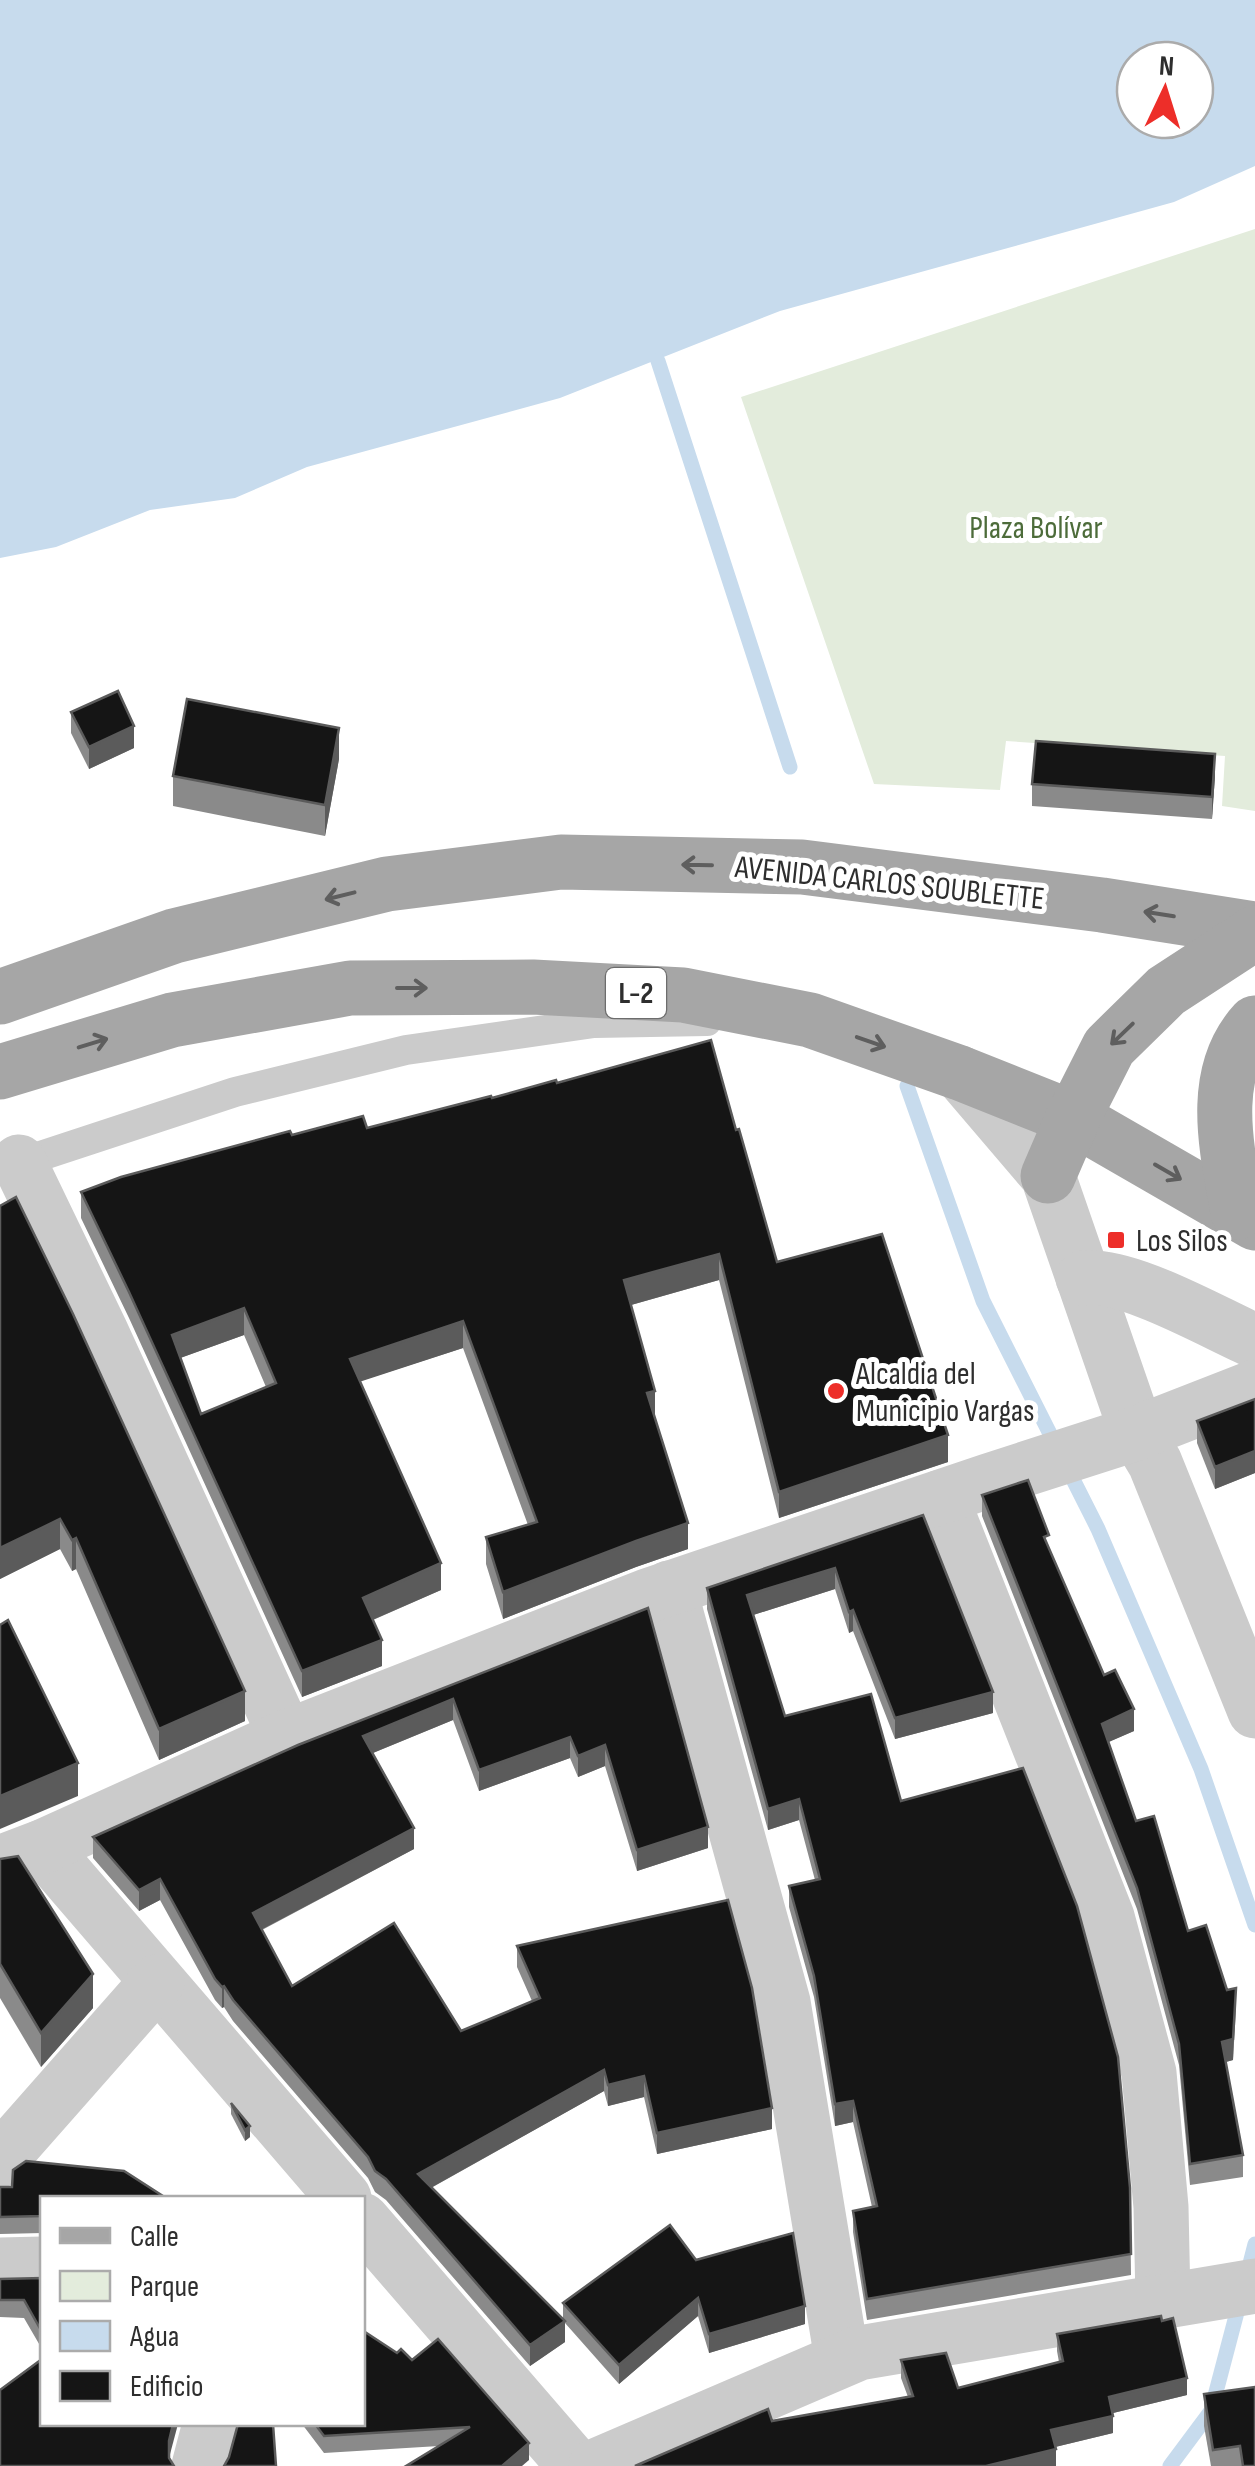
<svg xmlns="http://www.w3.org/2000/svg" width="1255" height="2466" font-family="'Sofia Sans Condensed',sans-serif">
  <rect width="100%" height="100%" fill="#fff"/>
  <!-- green -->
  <path fill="#e3ecdc" d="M1255,229V811L1222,806L1225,756L1006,741L1000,790L874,784L741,397Z"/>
  <!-- water -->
  <path fill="#c7dbed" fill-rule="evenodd" d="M0,0H1255V166L1174,202L780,311L560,398L307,467L235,498L150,510L56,547L0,558ZM1135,60H1195V120H1135Z"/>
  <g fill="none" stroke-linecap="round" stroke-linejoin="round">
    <!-- stream -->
    <g stroke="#c7dbed" stroke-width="15">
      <path d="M658,361L790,767"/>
      <path d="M907,1086L983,1301L1098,1529L1201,1769L1255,1925"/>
      <path d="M1247,2275L1255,2244"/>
      <path d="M1170,2466L1211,2411L1241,2297"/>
    </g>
    <!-- service -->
    <path stroke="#cbcbcb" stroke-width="30" d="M7,1167L235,1092L406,1050L594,1023L707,1021"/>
    <!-- minor -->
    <g stroke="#cbcbcb" stroke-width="55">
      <path d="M960,1073L1048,1176L1137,1433L1155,1463L1255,1711"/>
      <path d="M19,1162L101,1332L286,1737"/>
      <path d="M1083,1278C1128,1273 1212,1322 1255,1341"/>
      <path d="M941,1497L1107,1917L1149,2073L1161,2207L1163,2300"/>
      <path d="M669,1588L783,2002L842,2359"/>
      <path d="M42,1847L344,2198"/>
      <path d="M0,1863L42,1847L286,1737L647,1596L988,1481L1137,1433L1255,1387"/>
      <path d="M0,2160L157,1982"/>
      <path d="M362,2220L575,2466"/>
      <path d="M0,2265L42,2264"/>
      <path d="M199,2466L210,2424"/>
      <path d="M596,2466L859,2353L1255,2286"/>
    </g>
    <!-- primary -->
    <g stroke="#a6a6a6" stroke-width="55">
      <path d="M0,997L174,936L387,884L561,862L802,867L1102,905L1255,929"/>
      <path d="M0,1072L172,1020L350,988L533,987L683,995L810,1020L960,1073L1073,1118L1255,1223"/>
      <path d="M1048,1176L1073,1118L1109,1047L1166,991L1255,933"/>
      <path d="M1238,1212C1227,1150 1208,1074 1255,1023"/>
    </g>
  </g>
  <!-- wall -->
  <g fill="#8a8a8a" fill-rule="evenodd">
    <path d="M71,712L134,748L89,769L71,733Z"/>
    <path d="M339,759L325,836L173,806V776Z"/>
    <path d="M1215,776L1212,819L1032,806V784Z"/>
    <path d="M557,1083L736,1130L777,1262L948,1462L779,1518L719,1280L631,1305L655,1417L688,1549L636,1567L503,1619L486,1564V1537L528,1525L463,1348L360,1381L441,1590L373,1620L382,1666L302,1697L129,1318L81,1218V1192L292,1135L367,1128ZM244,1335L266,1387L201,1414L180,1358Z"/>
    <path d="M0,1206L245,1721L159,1760L76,1569L72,1571L60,1549L0,1579Z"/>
    <path d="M1255,1399V1473L1215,1489L1197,1443V1421Z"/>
    <path d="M982,1495L1049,1549L1104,1675L1134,1731L1108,1742L1136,1821L1188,1931L1227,1990L1236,2009L1233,2060L1226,2062L1243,2155V2177L1190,2185L1179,2065L1137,1909L982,1516Z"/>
    <path d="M923,1515L993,1713L895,1739L853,1631L849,1633L835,1589L753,1615L785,1716L901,1801L1130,2188L1131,2275L867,2320L853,2232V2211L872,2207L853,2122L835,2126L814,1997L789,1907V1886L815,1880L799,1820L768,1830L707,1609V1588Z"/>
    <path d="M648,1608L708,1848L637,1871L605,1766L578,1777L570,1758L479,1791L453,1720L373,1753L414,1849L262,1930L292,1986L461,2031L532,2001L517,1967V1946L772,2129L657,2154L644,2097L608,2106L604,2091L431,2188L563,2320V2303L696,2260L805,2324L709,2353L698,2316L619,2384L565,2323V2342L530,2366L386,2200L375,2192L368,2178L233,2021L224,2007L222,2008L215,2000L160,1900L139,1911L93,1858V1837Z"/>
    <path d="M0,1859L93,2008L41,2067L0,1998Z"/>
    <path d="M231,2103L250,2137L245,2141L231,2114Z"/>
    <path d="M0,2187L42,2198V2233L0,2234Z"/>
    <path d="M42,2278V2349L24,2318L0,2317V2279Z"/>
    <path d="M1162,2321L1187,2395L1113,2413V2433L1055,2447L1056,2466L772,2421L908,2397L901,2378V2360L958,2388L1059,2362L1057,2351V2334Z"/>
    <path d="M397,2353L412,2360L529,2460L439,2446L324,2453L302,2424H362Z"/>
    <path d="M1204,2394L1255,2466H1211L1204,2426Z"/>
  </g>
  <!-- shaded-wall -->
  <g fill="#5b5b5b">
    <path d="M134,726V748L89,769V747Z"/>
    <path d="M339,728V759L325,836V805Z"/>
    <path d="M1215,754V776L1212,819V797Z"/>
    <path d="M719,1254V1280L624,1307V1280Z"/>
    <path d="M244,1308V1335L172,1361V1335Z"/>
    <path d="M463,1321V1348L350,1385V1359Z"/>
    <path d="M655,1391V1417L647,1393Z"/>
    <path d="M948,1435V1462L779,1518V1492Z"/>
    <path d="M1255,1451V1473L1215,1489V1467Z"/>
    <path d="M60,1519V1549L0,1579V1548Z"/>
    <path d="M688,1523V1549L636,1567L503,1619V1592L636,1541Z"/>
    <path d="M76,1538V1569L72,1571V1540Z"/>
    <path d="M441,1563V1590L363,1624V1598Z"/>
    <path d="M835,1568V1589L747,1617V1595Z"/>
    <path d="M853,1610V1631L849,1633V1612Z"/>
    <path d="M382,1640V1666L302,1697V1671Z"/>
    <path d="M245,1691V1721L159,1760V1729Z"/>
    <path d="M993,1692V1713L895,1739V1718Z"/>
    <path d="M453,1699V1720L363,1757V1736Z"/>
    <path d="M1134,1709V1731L1102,1745V1724Z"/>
    <path d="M570,1737V1758L479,1791V1770Z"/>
    <path d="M605,1745V1766L578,1777V1756Z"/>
    <path d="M78,1763V1796L0,1829V1796Z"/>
    <path d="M799,1799V1820L768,1830V1809Z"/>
    <path d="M708,1827V1848L637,1871V1850Z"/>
    <path d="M414,1828V1849L253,1934V1913Z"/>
    <path d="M160,1879V1900L139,1911V1890Z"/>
    <path d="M93,1974V2008L41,2067V2033Z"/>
    <path d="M224,1986V2007L222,2008V1987Z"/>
    <path d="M1236,1988L1233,2060L1222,2063V2042Z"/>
    <path d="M604,2070V2091L418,2195V2174Z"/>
    <path d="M644,2076V2097L608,2106V2085Z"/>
    <path d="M853,2101V2122L835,2126V2104Z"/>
    <path d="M772,2108V2129L657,2154V2133Z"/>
    <path d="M250,2126V2137L245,2141V2130Z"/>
    <path d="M698,2298V2316L619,2384V2365Z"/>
    <path d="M805,2306V2324L709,2353V2334Z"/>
    <path d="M565,2321V2342L530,2366V2345Z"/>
    <path d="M1187,2378V2395L1109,2414V2397Z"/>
    <path d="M1113,2416V2433L1051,2448V2430Z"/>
    <path d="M173,2424H178L169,2458V2441Z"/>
    <path d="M529,2443V2460L522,2466H502Z"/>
    <path d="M1056,2449V2466H986Z"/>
  </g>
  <!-- building -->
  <g fill="#151515" stroke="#5b5b5b" stroke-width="2.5" fill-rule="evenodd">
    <path d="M118,691L134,726L89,747L71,712Z"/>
    <path d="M187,699L339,728L325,805L173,776Z"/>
    <path d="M1036,741L1215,754L1212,797L1032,784Z"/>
    <path d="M711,1040L736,1130L739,1129L777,1262L882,1234L948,1435L779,1492L719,1254L624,1280L655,1391L647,1393L688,1523L636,1541L503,1592L486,1537L537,1522L463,1321L350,1359L441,1563L363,1598L382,1640L302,1671L129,1292L81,1192L121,1177L290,1131L292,1135L363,1116L367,1128L491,1096L492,1098L556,1080L557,1083ZM244,1308L276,1383L201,1414L172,1335Z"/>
    <path d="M16,1197L73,1314L245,1691L159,1729L76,1538L72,1540L60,1519L0,1548V1206Z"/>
    <path d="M1255,1399V1451L1215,1467L1197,1421Z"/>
    <path d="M1028,1480L1049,1535L1044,1537L1104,1675L1115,1670L1134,1709L1102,1724L1136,1821L1154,1816L1188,1931L1206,1925L1227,1990L1236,1988L1233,2039L1222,2042L1243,2155L1190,2164L1179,2044L1137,1888L982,1495Z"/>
    <path d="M923,1515L993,1692L895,1718L853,1610L849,1612L835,1568L747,1595L785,1716L871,1694L901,1801L1023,1768L1077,1906L1118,2057L1130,2188L1131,2254L867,2299L853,2211L877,2206L853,2101L835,2104L814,1976L789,1886L820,1879L799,1799L768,1809L707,1588Z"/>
    <path d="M648,1608L708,1827L637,1850L605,1745L578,1756L570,1737L479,1770L453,1699L363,1736L414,1828L253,1913L292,1986L394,1923L461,2031L540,1998L517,1946L728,1900L752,1988L772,2108L657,2133L644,2076L608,2085L604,2070L418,2174L565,2321L530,2345L386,2179L375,2171L368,2157L233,2000L224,1986L222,1987L215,1979L160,1879L139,1890L93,1837L298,1745Z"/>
    <path d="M8,1620L78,1763L0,1796V1625Z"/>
    <path d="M18,1856L93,1974L41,2033L0,1964V1859Z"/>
    <path d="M231,2103L250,2126L245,2130Z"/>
    <path d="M26,2161L124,2171L166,2198H42V2216L0,2217V2187H12L13,2170Z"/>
    <path d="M670,2225L696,2260L793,2233L805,2306L709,2334L698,2298L619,2365L563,2303Z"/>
    <path d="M42,2278V2332L24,2300H0V2279Z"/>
    <path d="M1161,2316L1162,2321L1173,2318L1187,2378L1109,2397L1113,2416L1051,2430L1056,2449L986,2466H635L768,2409L772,2421L913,2396L901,2360L946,2353L958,2388L1063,2361L1057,2334Z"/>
    <path d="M362,2330L397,2353L401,2349L412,2360L438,2339L529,2443L502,2466H406L470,2427L324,2436L315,2424H362Z"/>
    <path d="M42,2359V2424H173L169,2441V2458L174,2466H0V2390Z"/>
    <path d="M1255,2387V2466H1243L1240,2446L1213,2450L1204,2394Z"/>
    <path d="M238,2424H273L276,2466H224L229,2457Z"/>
  </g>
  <!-- one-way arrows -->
  <defs><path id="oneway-shaft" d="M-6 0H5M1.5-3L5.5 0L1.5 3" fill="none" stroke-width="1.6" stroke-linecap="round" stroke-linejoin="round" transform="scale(2.5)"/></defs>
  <g stroke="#5e5e5e">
    <use href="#oneway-shaft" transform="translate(697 865) rotate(-179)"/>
    <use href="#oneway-shaft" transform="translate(340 896) rotate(166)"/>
    <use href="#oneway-shaft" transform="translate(1159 914) rotate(-171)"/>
    <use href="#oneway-shaft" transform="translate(412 988)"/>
    <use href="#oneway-shaft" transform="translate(1122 1034) rotate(136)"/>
    <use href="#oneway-shaft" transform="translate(871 1042) rotate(19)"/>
    <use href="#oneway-shaft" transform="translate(93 1043) rotate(-17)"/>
    <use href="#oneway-shaft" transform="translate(1168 1172) rotate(30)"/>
  </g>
  <!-- markers -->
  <g fill="#ed2e29" stroke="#fff" stroke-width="4">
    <rect x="1106" y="1230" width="20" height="20" rx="5"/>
    <circle cx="836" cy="1391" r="10"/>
  </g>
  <g text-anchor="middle" stroke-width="10" stroke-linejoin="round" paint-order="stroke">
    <!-- shield labels -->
    <rect fill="#fff" stroke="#6d6d6d" stroke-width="2.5" x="606" y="968" width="60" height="50" rx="8"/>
    <g font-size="30" font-weight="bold" fill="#2e2e2e">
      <text x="636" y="1003">L-2</text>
    </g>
    <!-- park labels -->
    <g font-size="32" fill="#4d6c3a" stroke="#fff">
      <text x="1036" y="538">Plaza Bolívar</text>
    </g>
    <!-- street labels -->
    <g font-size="32" fill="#2e2e2e" stroke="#fff">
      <text transform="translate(890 882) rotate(6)" y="11">AVENIDA CARLOS SOUBLETTE</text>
    </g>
    <!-- poi labels -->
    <g font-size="32" fill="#2e2e2e" stroke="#fff" text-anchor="start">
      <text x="1136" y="1251">Los Silos</text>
      <text x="856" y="1384">Alcaldia del<tspan x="856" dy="37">Municipio Vargas</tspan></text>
    </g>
  </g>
  <!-- legend -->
  <rect x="40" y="2196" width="325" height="230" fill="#ffffff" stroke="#ababab" stroke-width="2.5"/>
  <rect x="60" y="2228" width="50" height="15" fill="#a6a6a6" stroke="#ababab" stroke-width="2.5"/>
  <text x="130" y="2246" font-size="30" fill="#2e2e2e">Calle</text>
  <rect x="60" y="2271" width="50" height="30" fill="#e3ecdc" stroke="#ababab" stroke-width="2.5"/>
  <text x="130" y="2296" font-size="30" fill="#2e2e2e">Parque</text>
  <rect x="60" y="2321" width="50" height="30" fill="#c7dbed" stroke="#ababab" stroke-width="2.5"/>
  <text x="130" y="2346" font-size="30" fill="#2e2e2e">Agua</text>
  <rect x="60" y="2371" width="50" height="30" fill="#151515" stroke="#ababab" stroke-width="2.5"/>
  <text x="130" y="2396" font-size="30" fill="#2e2e2e">Edificio</text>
  <!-- north arrow -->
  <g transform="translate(1165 90) rotate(4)"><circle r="48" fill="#ffffff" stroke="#ababab" stroke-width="2.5"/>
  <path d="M0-8L18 38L0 25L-18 38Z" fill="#ed2e29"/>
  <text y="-15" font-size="28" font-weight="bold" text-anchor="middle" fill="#2e2e2e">N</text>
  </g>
</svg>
